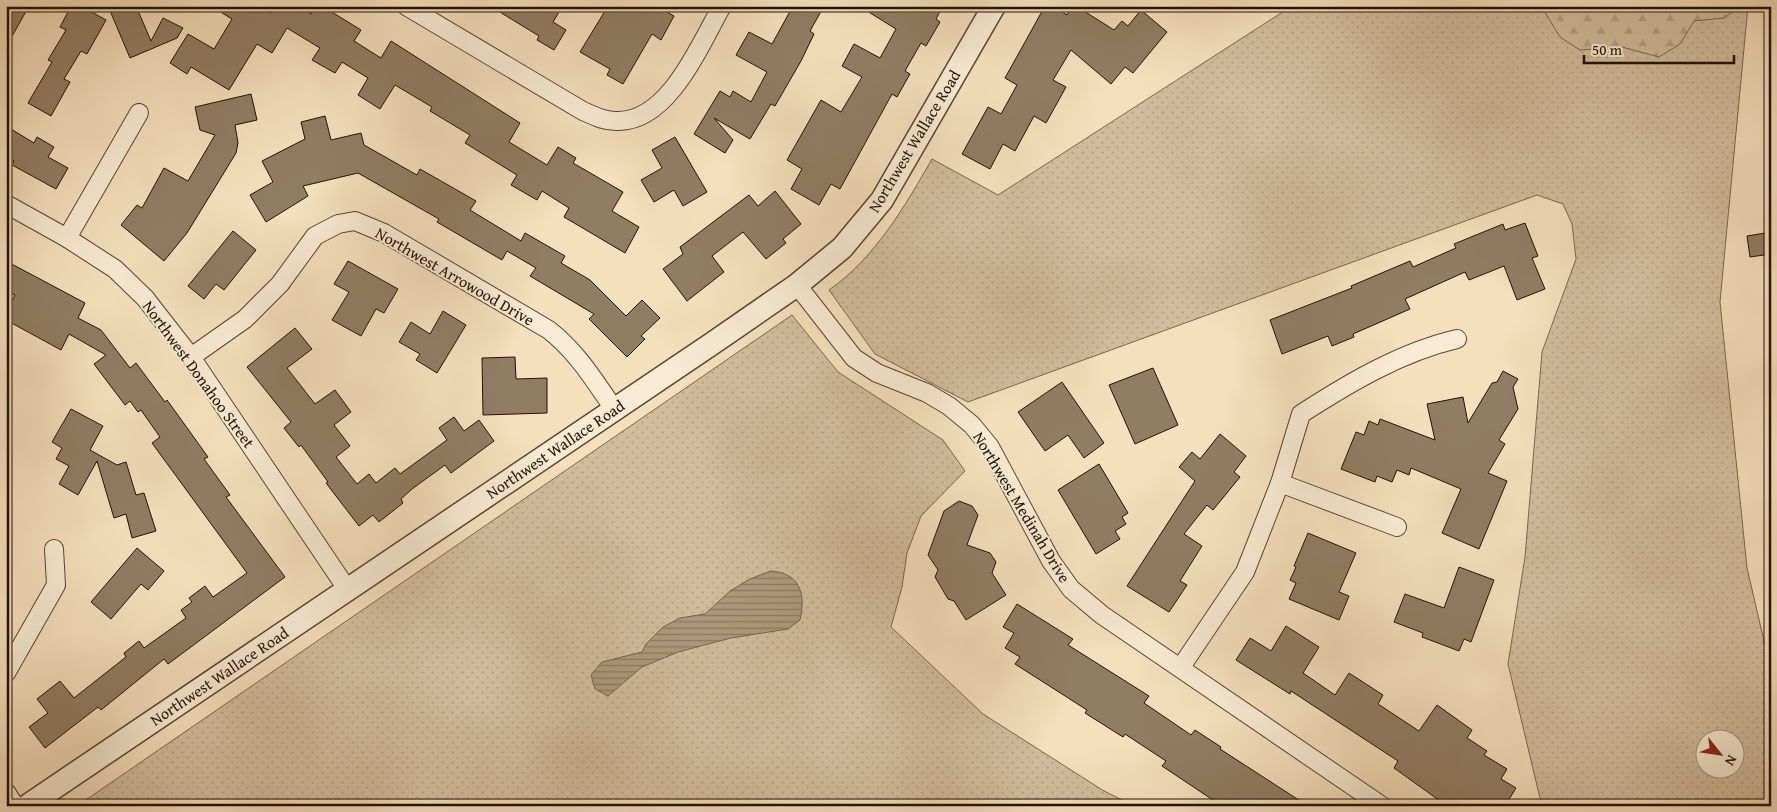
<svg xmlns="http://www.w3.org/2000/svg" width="1777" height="812" font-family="'Gentium Book Plus',serif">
  <defs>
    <pattern id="grass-dots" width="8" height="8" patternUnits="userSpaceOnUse" patternTransform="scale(1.25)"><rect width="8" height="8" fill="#d2bc9d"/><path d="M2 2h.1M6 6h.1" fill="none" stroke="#b4a186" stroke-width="1.8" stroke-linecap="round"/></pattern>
    <pattern id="forest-firs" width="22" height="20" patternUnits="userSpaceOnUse" patternTransform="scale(1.25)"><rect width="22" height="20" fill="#d2bc9d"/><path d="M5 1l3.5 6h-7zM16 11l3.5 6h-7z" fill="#b4a186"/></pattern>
    <pattern id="water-rules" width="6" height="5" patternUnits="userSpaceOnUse" patternTransform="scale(1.25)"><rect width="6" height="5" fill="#ae997d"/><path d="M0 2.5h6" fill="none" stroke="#8d7b64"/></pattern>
  </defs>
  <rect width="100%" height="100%" fill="#f5dfbc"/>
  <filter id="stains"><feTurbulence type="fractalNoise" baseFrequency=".004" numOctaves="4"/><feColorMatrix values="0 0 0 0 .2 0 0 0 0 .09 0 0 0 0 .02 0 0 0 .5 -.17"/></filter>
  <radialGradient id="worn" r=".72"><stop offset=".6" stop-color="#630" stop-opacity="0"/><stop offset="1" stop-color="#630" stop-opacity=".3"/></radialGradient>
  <!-- grass -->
  <g fill="url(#grass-dots)" stroke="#7c6650" fill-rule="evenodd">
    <path d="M1292,6H1748L1720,302L1747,568L1771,671V806H1543L1539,794L1508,664L1525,557L1542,352L1576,259L1572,224L1563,204L1537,195L968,402L875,354L829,290C875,258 905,206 932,159L998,195ZM1704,740H1734V770H1704Z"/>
    <path d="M792,315L838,372L943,440L965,471L921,516L907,553L902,587L891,627L983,714L1104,791L1134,806H77Z"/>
  </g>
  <!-- forest -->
  <path fill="url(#forest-firs)" stroke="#7c6650" d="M1541,6H1741L1724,18L1694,21L1680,44L1659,57L1622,47L1580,50L1560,37Z"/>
  <!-- water -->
  <path fill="url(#water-rules)" stroke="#77634d" d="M771,571C800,573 806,594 800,620L788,629L731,638L678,652L642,667L608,696L595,689L591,675L602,662L642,652L646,644L663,627L680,618L705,614L730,591L750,579Z"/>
  <!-- building -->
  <g fill="#917c64" stroke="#251104">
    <path d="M6,6H29L6,47Z"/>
    <path d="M71,6H81L106,20L87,54L81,51L64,79L70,82L51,116L28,103L52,62L48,60L66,30L60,27Z"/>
    <path d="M108,6H136L151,41L163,18L183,28L177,38L130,58Z"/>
    <path d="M211,6H261L271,13L275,6H299L311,14L316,6H322L361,30L354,41L381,58L391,41L520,123L509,142L547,165L558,147L576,158L573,163L623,192L612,211L639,227L625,253L564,217L569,208L542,191L537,200L511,185L517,175L465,143L470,135L430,111L432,107L395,85L380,109L358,95L368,78L342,62L335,73L312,60L320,48L287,28L272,53L257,44L229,90L191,67L187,74L170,63L188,34L214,49L232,19Z"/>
    <path d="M490,6H550L559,12L553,22L566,30L554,50L537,40L539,36Z"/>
    <path d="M608,6H656L674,16L661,40L652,34L623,84L607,75L610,69L580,52Z"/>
    <path d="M793,6H824L810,31L814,34L801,61L775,106L771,104L750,139L714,118L733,140L725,153L694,134L720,91L730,97L733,91L751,102L767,72L736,55L749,32L772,44Z"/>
    <path d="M859,6H943L936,19L940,22L926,46L921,43L905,71L910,74L897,97L892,94L840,189L831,184L819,205L791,189L802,169L787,160L821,100L841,112L862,77L842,66L854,44L880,58L896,29Z"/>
    <path d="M1045,6H1053L1067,15L1072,6H1076L1114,30L1122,21L1128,26L1141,10L1167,32L1133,73L1125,67L1111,84L1071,50L1053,80L1066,87L1046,123L1034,116L1015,151L1003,144L990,169L962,154L988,107L1001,114L1017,85L1005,78Z"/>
    <path d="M251,94L257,120L235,125L238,143L236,153L187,233L164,261L121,225L137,205L142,208L164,168L188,181L215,135L200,130L195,107Z"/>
    <path d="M325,116L331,140L361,133L364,145L417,175L420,169L476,201L470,210L521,241L525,233L565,256L561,263L590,280L626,316L642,300L660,318L641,336L645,339L627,357L589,319L594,314L530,276L536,268L507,251L502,260L437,222L439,219L358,173L303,186L308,196L266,222L250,195L273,182L262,161L305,139L301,122Z"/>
    <path d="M6,126L34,143L37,137L54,147L48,157L68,168L56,189L12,165L14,161L6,156Z"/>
    <path d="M675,137L707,192L683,206L674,190L654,202L641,180L662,168L652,150Z"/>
    <path d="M775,191L801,224L783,239L786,243L766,259L743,232L712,256L724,272L687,301L663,269L683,254L680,247L749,195L758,206Z"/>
    <path d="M1525,223L1538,256L1532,258L1545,289L1517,300L1504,266L1469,280L1465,272L1405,299L1410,309L1353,334L1354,337L1332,346L1328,336L1282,354L1270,320L1352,288L1351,286L1410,261L1413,267L1456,248L1454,244L1503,224L1505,230Z"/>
    <path d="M233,231L256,250L224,290L216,284L204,299L188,286Z"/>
    <path d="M1771,232V254L1750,257L1747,236Z"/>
    <path d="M6,261L85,303L78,318L101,330L130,368L136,363L165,402L167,400L208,457L204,459L230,495L226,497L285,577L168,664L164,659L101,710L98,707L45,748L29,727L48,713L37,699L60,681L74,698L126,657L124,653L139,641L144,648L186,618L181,610L192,602L189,598L205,586L213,597L247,573L152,443L160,437L141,410L138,412L130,401L125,405L94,364L106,355L69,334L61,350L6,320V313L15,295L6,291Z"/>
    <path d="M348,261L398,289L384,313L376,309L361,336L332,320L349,292L334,284Z"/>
    <path d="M443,311L466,325L437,373L416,360L420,354L399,342L411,322L430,334Z"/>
    <path d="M295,328L312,349L287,368L315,404L335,390L351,412L334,425L350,446L336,457L357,484L369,474L376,483L395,468L400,474L447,440L439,428L454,417L464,431L479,420L494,441L451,473L445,465L412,489L401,499L403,503L379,522L373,515L359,526L326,483L328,482L301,445L299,447L284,428L291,422L247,367Z"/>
    <path d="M515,357L516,379L547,378V413L483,415L482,358Z"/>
    <path d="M1153,368L1178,425L1135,444L1109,385Z"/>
    <path d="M1503,371L1518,379L1513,387L1518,409L1499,440L1505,444L1488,473L1507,481L1479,549L1442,533L1461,489L1411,468L1409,475L1397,470L1392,482L1377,476L1375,482L1341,469L1356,432L1364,435L1369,421L1378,425L1380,419L1435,440L1427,404L1463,397L1468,423L1492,383L1497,382Z"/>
    <path d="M1062,382L1104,443L1084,458L1068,435L1045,451L1018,412Z"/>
    <path d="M71,409L103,426L90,450L117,465L126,462L136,495L144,493L156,531L132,538L126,514L114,518L97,461L78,495L59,484L69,466L56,459L62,448L52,442Z"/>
    <path d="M1220,434L1246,456L1234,472L1240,477L1213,510L1207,505L1184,534L1202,546L1180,581L1187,585L1169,612L1127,586L1195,481L1179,467L1192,452L1200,459Z"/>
    <path d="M1099,464L1128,513L1122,517L1126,524L1115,531L1120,539L1096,554L1058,490Z"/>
    <path d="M959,501L972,506L978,515L967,545L990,553L996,562L992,573L1006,595L966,620L954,601L948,599L935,577L938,570L928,555L944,511Z"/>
    <path d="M1308,533L1356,553L1339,592L1349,596L1339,620L1289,599L1296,583L1290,580L1296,567L1294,566Z"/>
    <path d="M137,548L164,571L148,590L141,584L111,619L91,602Z"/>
    <path d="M1459,567L1494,580L1471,642L1464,639L1459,651L1422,637L1423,633L1394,622L1405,594L1444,608Z"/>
    <path d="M1017,604L1073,639L1068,645L1149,696L1144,703L1191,735L1195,730L1221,747L1220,749L1308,806H1222L1162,766L1166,761L1125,734L1123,737L1085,713L1087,710L1015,664L1020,657L1005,648L1014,633L1003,627Z"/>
    <path d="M1286,626L1319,647L1303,673L1335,695L1349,673L1383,695L1378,704L1419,731L1437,705L1472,730L1467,738L1487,751L1484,755L1507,769L1501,779L1516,788L1505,806H1447L1394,768L1398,761L1291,691L1290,694L1236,660L1250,638L1271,651Z"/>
  </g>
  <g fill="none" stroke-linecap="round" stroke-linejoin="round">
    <defs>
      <g id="minor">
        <path d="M406,6L583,111C594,116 606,122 619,121C670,120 700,44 722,6"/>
        <path d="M6,204L67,238L115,269L145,298L191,357L347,589"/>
        <path d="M67,238L139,113"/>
        <path d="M797,285L854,358L877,373L927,393L949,406L972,425L990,447L1051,561L1071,589L1102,615L1382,806"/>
        <path d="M191,357L245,319L280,284L315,236L338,224L355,221L384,233L549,330C577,352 594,380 614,409"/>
        <path d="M1280,483L1397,527"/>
        <path d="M1181,667L1245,572L1280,483L1301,414C1349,383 1401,352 1457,339"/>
        <path d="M6,673L56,585L54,549"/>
        <path d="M6,792L15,806"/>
      </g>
      <path id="tertiary" d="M27,806L713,343L797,285L842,248L882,200L994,6"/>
    </defs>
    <!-- minor casing -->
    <use href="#minor" stroke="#594432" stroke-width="20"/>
    <!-- tertiary casing -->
    <use href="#tertiary" stroke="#594432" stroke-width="25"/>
    <!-- minor -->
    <use href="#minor" stroke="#f8ead3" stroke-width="18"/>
    <!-- tertiary -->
    <use href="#tertiary" stroke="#f8ead3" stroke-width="22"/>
  </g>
  <g text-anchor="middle" stroke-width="4" stroke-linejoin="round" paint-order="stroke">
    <!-- street labels -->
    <g font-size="16" fill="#251104" stroke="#f8ead3">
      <text transform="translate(914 141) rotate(-59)" y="6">Northwest Wallace Road</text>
      <text transform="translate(455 276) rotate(30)" y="6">Northwest Arrowood Drive</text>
      <text transform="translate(199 374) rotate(54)" y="6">Northwest Donahoo Street</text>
      <text transform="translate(555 449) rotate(-34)" y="6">Northwest Wallace Road</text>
      <text transform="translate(1022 507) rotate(59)" y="6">Northwest Medinah Drive</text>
      <text transform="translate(219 676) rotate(-34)" y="6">Northwest Wallace Road</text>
    </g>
  </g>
  <!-- margin -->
  <rect width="1777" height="812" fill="none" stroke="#f5dfbc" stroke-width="25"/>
  <rect x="8" y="8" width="1762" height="797" fill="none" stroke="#251104" stroke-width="2.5"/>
  <rect x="12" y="12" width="1752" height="787" fill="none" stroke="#251104"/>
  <!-- north arrow -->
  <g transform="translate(1720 754) rotate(120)"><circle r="24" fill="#f8ead3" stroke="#a49380"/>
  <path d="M0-4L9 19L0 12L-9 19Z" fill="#8f2418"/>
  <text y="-8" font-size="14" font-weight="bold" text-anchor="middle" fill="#251104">N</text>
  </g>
  <!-- scale -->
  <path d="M1584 55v8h150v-8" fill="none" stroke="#251104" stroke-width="2.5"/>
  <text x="1592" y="55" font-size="15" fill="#251104" stroke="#f8ead3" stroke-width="4" paint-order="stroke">50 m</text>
  <rect width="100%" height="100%" filter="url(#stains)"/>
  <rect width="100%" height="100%" fill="url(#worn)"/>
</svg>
